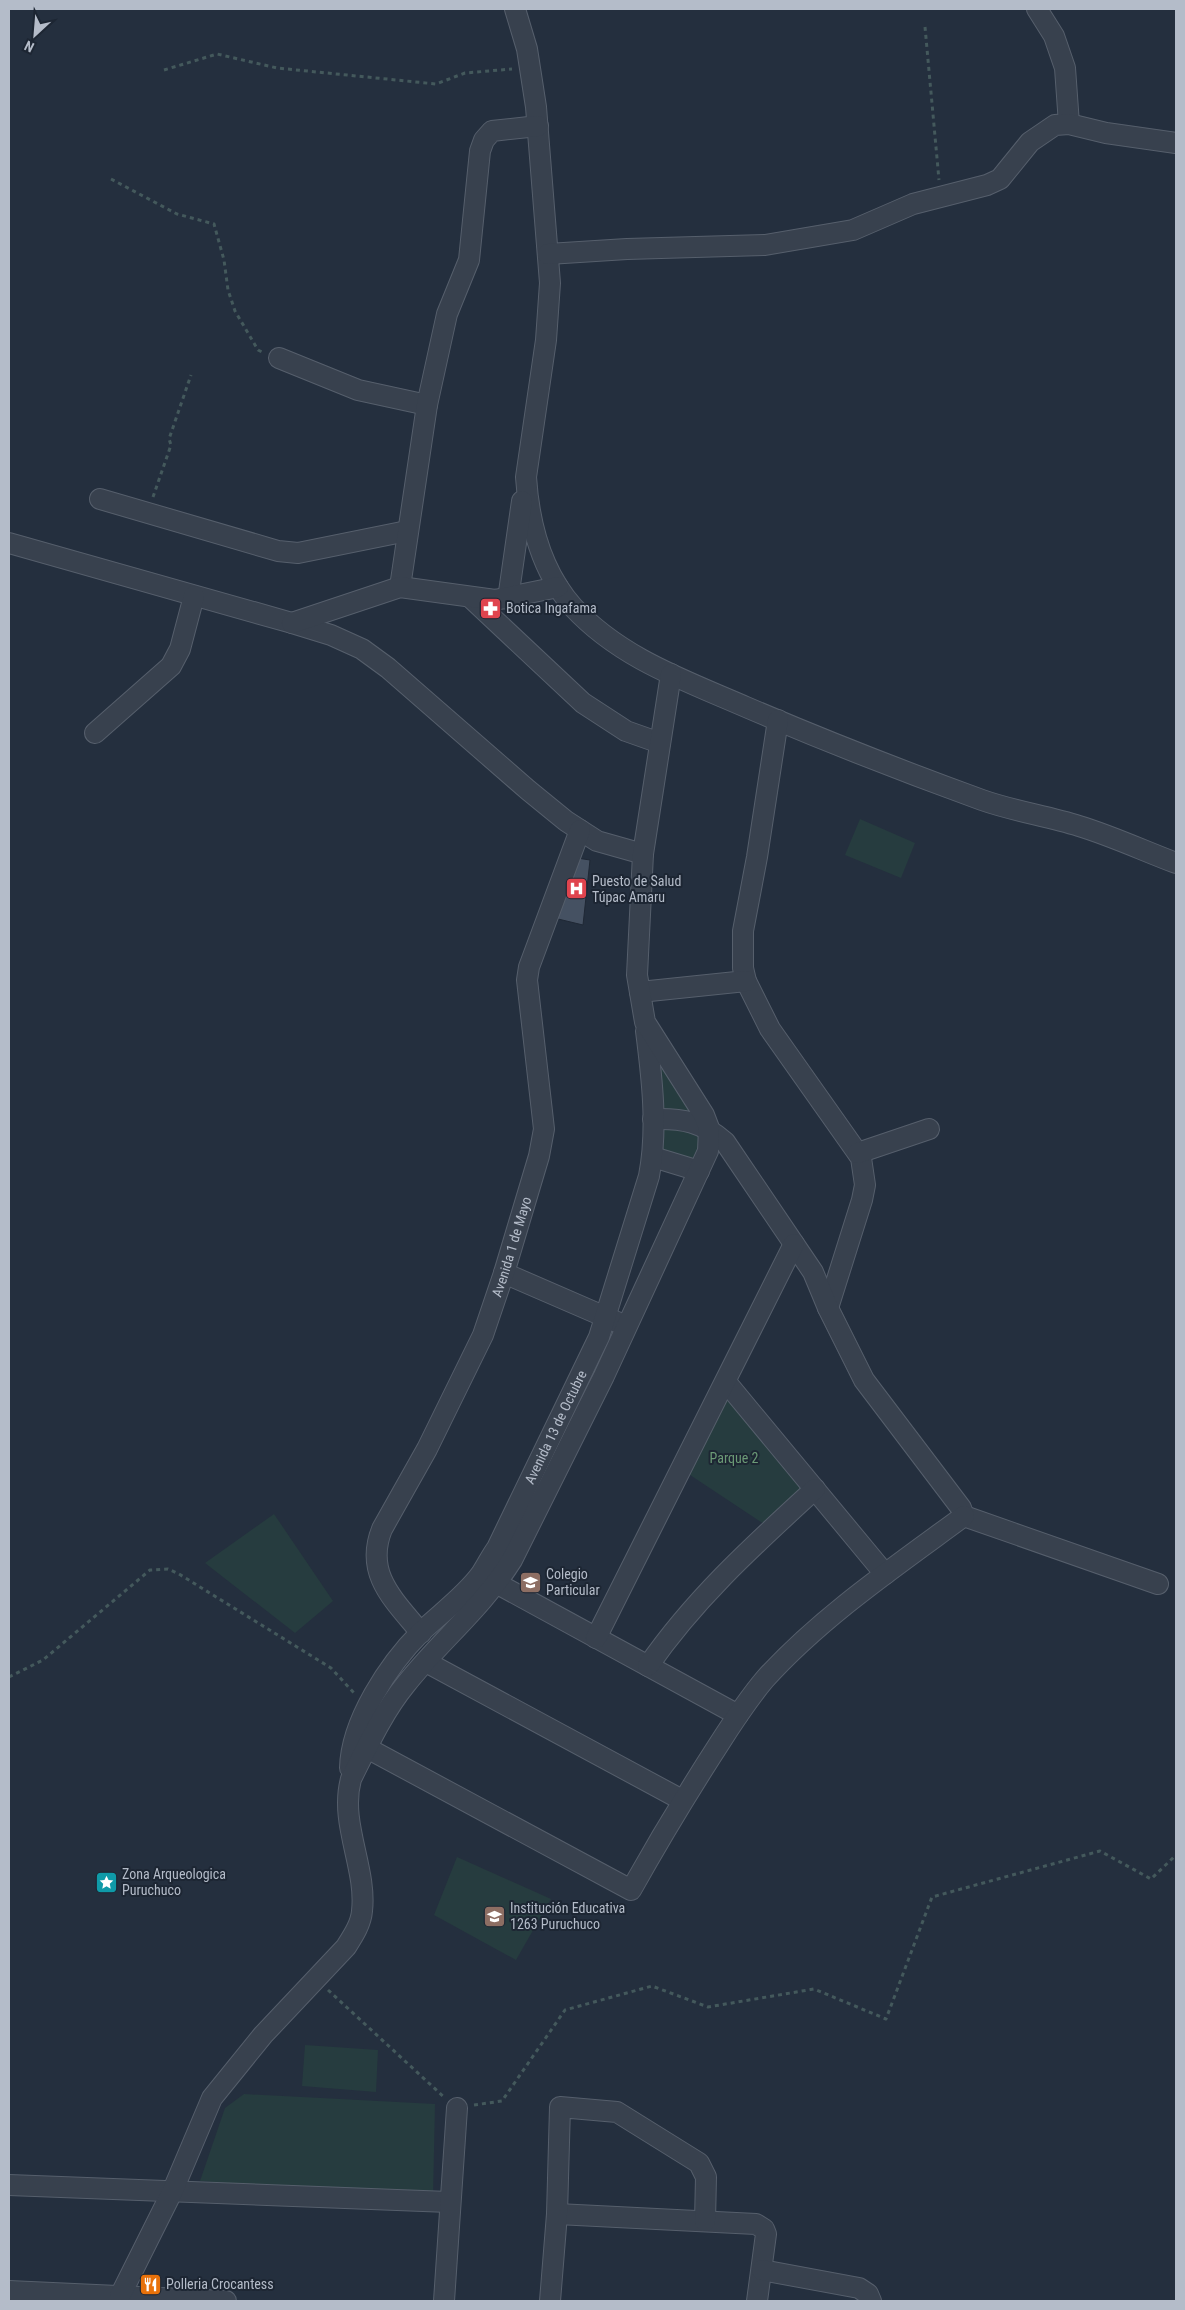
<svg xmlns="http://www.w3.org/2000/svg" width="1185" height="2310" font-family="'Roboto Condensed',sans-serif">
  <rect width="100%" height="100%" fill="#242f3e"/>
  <!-- green -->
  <g fill="#263c3f">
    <path d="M860,819L915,843L901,878L845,855Z"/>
    <path d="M659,1069H664L691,1111L689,1114L663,1109Z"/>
    <path d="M668,1126L697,1133L701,1140C699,1168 675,1163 660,1147L659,1135Z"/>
    <path d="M726,1388L808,1488L767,1526L684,1471Z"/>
    <path d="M274,1514L333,1601L295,1633L205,1563Z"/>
    <path d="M457,1857L551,1899L516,1960L434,1915Z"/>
    <path d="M305,2045L378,2050L376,2092L302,2086Z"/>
    <path d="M244,2094L435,2104L433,2198L200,2181L225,2108Z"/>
  </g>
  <!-- building -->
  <path fill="#455162" stroke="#1f2835" d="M577,858L590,860L583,925L554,918Z"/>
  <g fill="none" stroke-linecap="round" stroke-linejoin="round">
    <defs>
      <g id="minor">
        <path d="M515,9L527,49L536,107L550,283L546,340L526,477C529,523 542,572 573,607C620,658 684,680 746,707C823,740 902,771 982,800C1013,811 1047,816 1079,826C1112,836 1144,851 1176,863"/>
        <path d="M1037,9L1054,36L1065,68L1069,124"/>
        <path d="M548,254L627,249L765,245L853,230L913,204L987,185L1000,179L1030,142L1055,125L1069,124L1106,133L1176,143"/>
        <path d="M279,358L358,390L427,405"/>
        <path d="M100,499L278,551L298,553L407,531"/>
        <path d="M9,543L292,623L331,635L362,649L388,668L528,790L566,821L597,841L643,854"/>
        <path d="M400,587L427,405L447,314L469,260L480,151L484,140L492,131L538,126"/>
        <path d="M471,598L583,703L626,731L660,743"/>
        <path d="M508,599L522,501"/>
        <path d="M292,623L400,587L495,600L558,587"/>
        <path d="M778,720L757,857L743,931V968L746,981L770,1029L861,1158L865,1185L862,1200L828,1308"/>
        <path d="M95,733L171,666L180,649L194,596"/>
        <path d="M640,992L746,981"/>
        <path d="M653,1119C683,1118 702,1122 725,1142L813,1272L828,1308L864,1380L961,1508L964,1516"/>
        <path d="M858,1153L929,1129"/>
        <path d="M653,1157L699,1171"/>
        <path d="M504,1273L617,1322"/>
        <path d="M726,1382L885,1574"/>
        <path d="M964,1516L1158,1584"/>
        <path d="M485,1577L738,1715"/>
        <path id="s1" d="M421,1633C394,1600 364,1574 382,1529L427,1449L483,1335L504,1273L539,1156L544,1129L527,980L529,967L580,830"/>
        <path d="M596,1638L794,1244"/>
        <path d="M426,1662L682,1800"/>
        <path d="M648,1666C695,1598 754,1545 815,1489"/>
        <path d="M367,1748L631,1890C659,1840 688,1792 719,1744C733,1722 748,1699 765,1679C821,1617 896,1566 964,1516"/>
        <path id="s2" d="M350,1768C351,1721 389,1664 421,1632C441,1613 465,1596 481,1574C487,1565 491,1556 497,1548L599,1337L649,1176C658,1129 652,1078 646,1031"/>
        <path d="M9,2185L449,2202"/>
        <path d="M557,2214L756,2224L764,2229L766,2234L757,2301"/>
        <path d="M762,2270L859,2288L868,2294L871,2301"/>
        <path d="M9,2291L226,2301"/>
        <path d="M120,2301V2296L173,2190L212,2098L263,2035L346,1947C353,1936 361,1924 362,1911C367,1868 339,1823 351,1779C367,1747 383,1712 406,1684C441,1640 481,1609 512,1560L604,1376L708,1151L709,1128L704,1115L645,1022L637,975L643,854L671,674"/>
        <path d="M444,2301L457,2108"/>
        <path d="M550,2301L557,2214L560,2107L617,2112L699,2163L706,2177L705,2221"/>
      </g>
    </defs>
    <!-- minor casing -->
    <use href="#minor" stroke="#565f6c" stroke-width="22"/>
    <!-- path -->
    <g stroke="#44595c" stroke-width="3" stroke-dasharray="4 4" stroke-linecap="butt">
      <path d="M925,27L939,180"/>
      <path d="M164,70L217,54L277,68L436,84L465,73L512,69"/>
      <path d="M111,179L177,214L214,224L224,260L228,290L235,311L258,350L262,352"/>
      <path d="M153,497L171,445L169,439L191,375"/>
      <path d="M9,1677L43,1660L150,1570L168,1569L179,1574L331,1668L354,1693"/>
      <path d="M328,1990L445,2098"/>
      <path d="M474,2105L502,2101L565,2010L652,1986L708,2007L814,1989L886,2019L932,1897L1100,1851L1151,1879L1176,1855"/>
    </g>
    <!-- minor -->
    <use href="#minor" stroke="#38414e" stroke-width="20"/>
  </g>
  <!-- icons -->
  <defs>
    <symbol id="pharmacy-square" viewBox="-11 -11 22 22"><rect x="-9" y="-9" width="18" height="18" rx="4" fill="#e0444e" stroke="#1d2633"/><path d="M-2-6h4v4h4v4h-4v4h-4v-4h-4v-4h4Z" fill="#fff"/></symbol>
    <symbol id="hospital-square" viewBox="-11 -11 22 22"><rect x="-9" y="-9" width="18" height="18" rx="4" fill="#e0444e" stroke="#1d2633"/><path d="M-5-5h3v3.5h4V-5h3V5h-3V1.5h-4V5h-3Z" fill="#fff"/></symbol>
    <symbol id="school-square" viewBox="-11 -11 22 22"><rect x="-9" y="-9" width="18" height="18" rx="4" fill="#8d6e63" stroke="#1d2633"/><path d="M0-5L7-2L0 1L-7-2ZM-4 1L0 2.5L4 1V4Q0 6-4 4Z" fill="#fff"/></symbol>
    <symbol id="sight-square" viewBox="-11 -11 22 22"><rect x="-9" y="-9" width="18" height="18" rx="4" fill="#0f9aa8" stroke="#1d2633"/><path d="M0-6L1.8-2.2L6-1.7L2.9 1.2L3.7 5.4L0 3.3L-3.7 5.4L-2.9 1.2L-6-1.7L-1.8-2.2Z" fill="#fff"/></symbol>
    <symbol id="restaurant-square" viewBox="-11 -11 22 22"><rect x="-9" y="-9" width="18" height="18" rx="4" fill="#e8710a" stroke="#1d2633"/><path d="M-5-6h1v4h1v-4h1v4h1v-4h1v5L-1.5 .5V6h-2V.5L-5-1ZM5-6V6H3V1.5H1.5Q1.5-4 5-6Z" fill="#fff"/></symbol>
  </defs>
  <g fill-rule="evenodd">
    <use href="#pharmacy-square" x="478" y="596" width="25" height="25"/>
    <use href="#hospital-square" x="564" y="876" width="25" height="25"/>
    <use href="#school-square" x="518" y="1570" width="25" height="25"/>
    <use href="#sight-square" x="94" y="1870" width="25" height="25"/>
    <use href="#school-square" x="482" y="1904" width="25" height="25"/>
    <use href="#restaurant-square" x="138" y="2272" width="25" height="25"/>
  </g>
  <g text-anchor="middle" stroke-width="4" stroke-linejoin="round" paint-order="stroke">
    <!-- poi labels -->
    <g font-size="14" fill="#b4bcc9" stroke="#1d2633" text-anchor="start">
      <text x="506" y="613">Botica Ingafama</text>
      <text x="592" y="886">Puesto de Salud<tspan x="592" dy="16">Túpac Amaru</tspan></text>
      <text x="546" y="1579">Colegio<tspan x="546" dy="16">Particular</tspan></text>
      <text x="122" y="1879">Zona Arqueologica<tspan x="122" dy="16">Puruchuco</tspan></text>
      <text x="510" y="1913">Institución Educativa<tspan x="510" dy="16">1263 Puruchuco</tspan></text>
      <text x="166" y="2289">Polleria Crocantess</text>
    </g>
    <!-- street labels -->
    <g font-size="14" fill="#b4bcc9" stroke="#1d2633">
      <text dy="5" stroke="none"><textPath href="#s1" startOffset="430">Avenida 1 de Mayo</textPath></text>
      <text dy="5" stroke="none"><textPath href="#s2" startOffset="405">Avenida 13 de Octubre</textPath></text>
    </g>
    <!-- park labels -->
    <g font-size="14" fill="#6b9a76" stroke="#1d2633">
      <text x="734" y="1463">Parque 2</text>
    </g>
  </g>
  <!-- border -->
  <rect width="1185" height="2310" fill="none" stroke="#b4bcc9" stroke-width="20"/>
  <!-- north arrow -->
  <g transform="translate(35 35) rotate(206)" stroke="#1d2633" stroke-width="4" paint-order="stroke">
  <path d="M0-4L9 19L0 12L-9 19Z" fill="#b4bcc9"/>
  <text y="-8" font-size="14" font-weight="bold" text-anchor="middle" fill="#b4bcc9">N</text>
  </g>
</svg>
